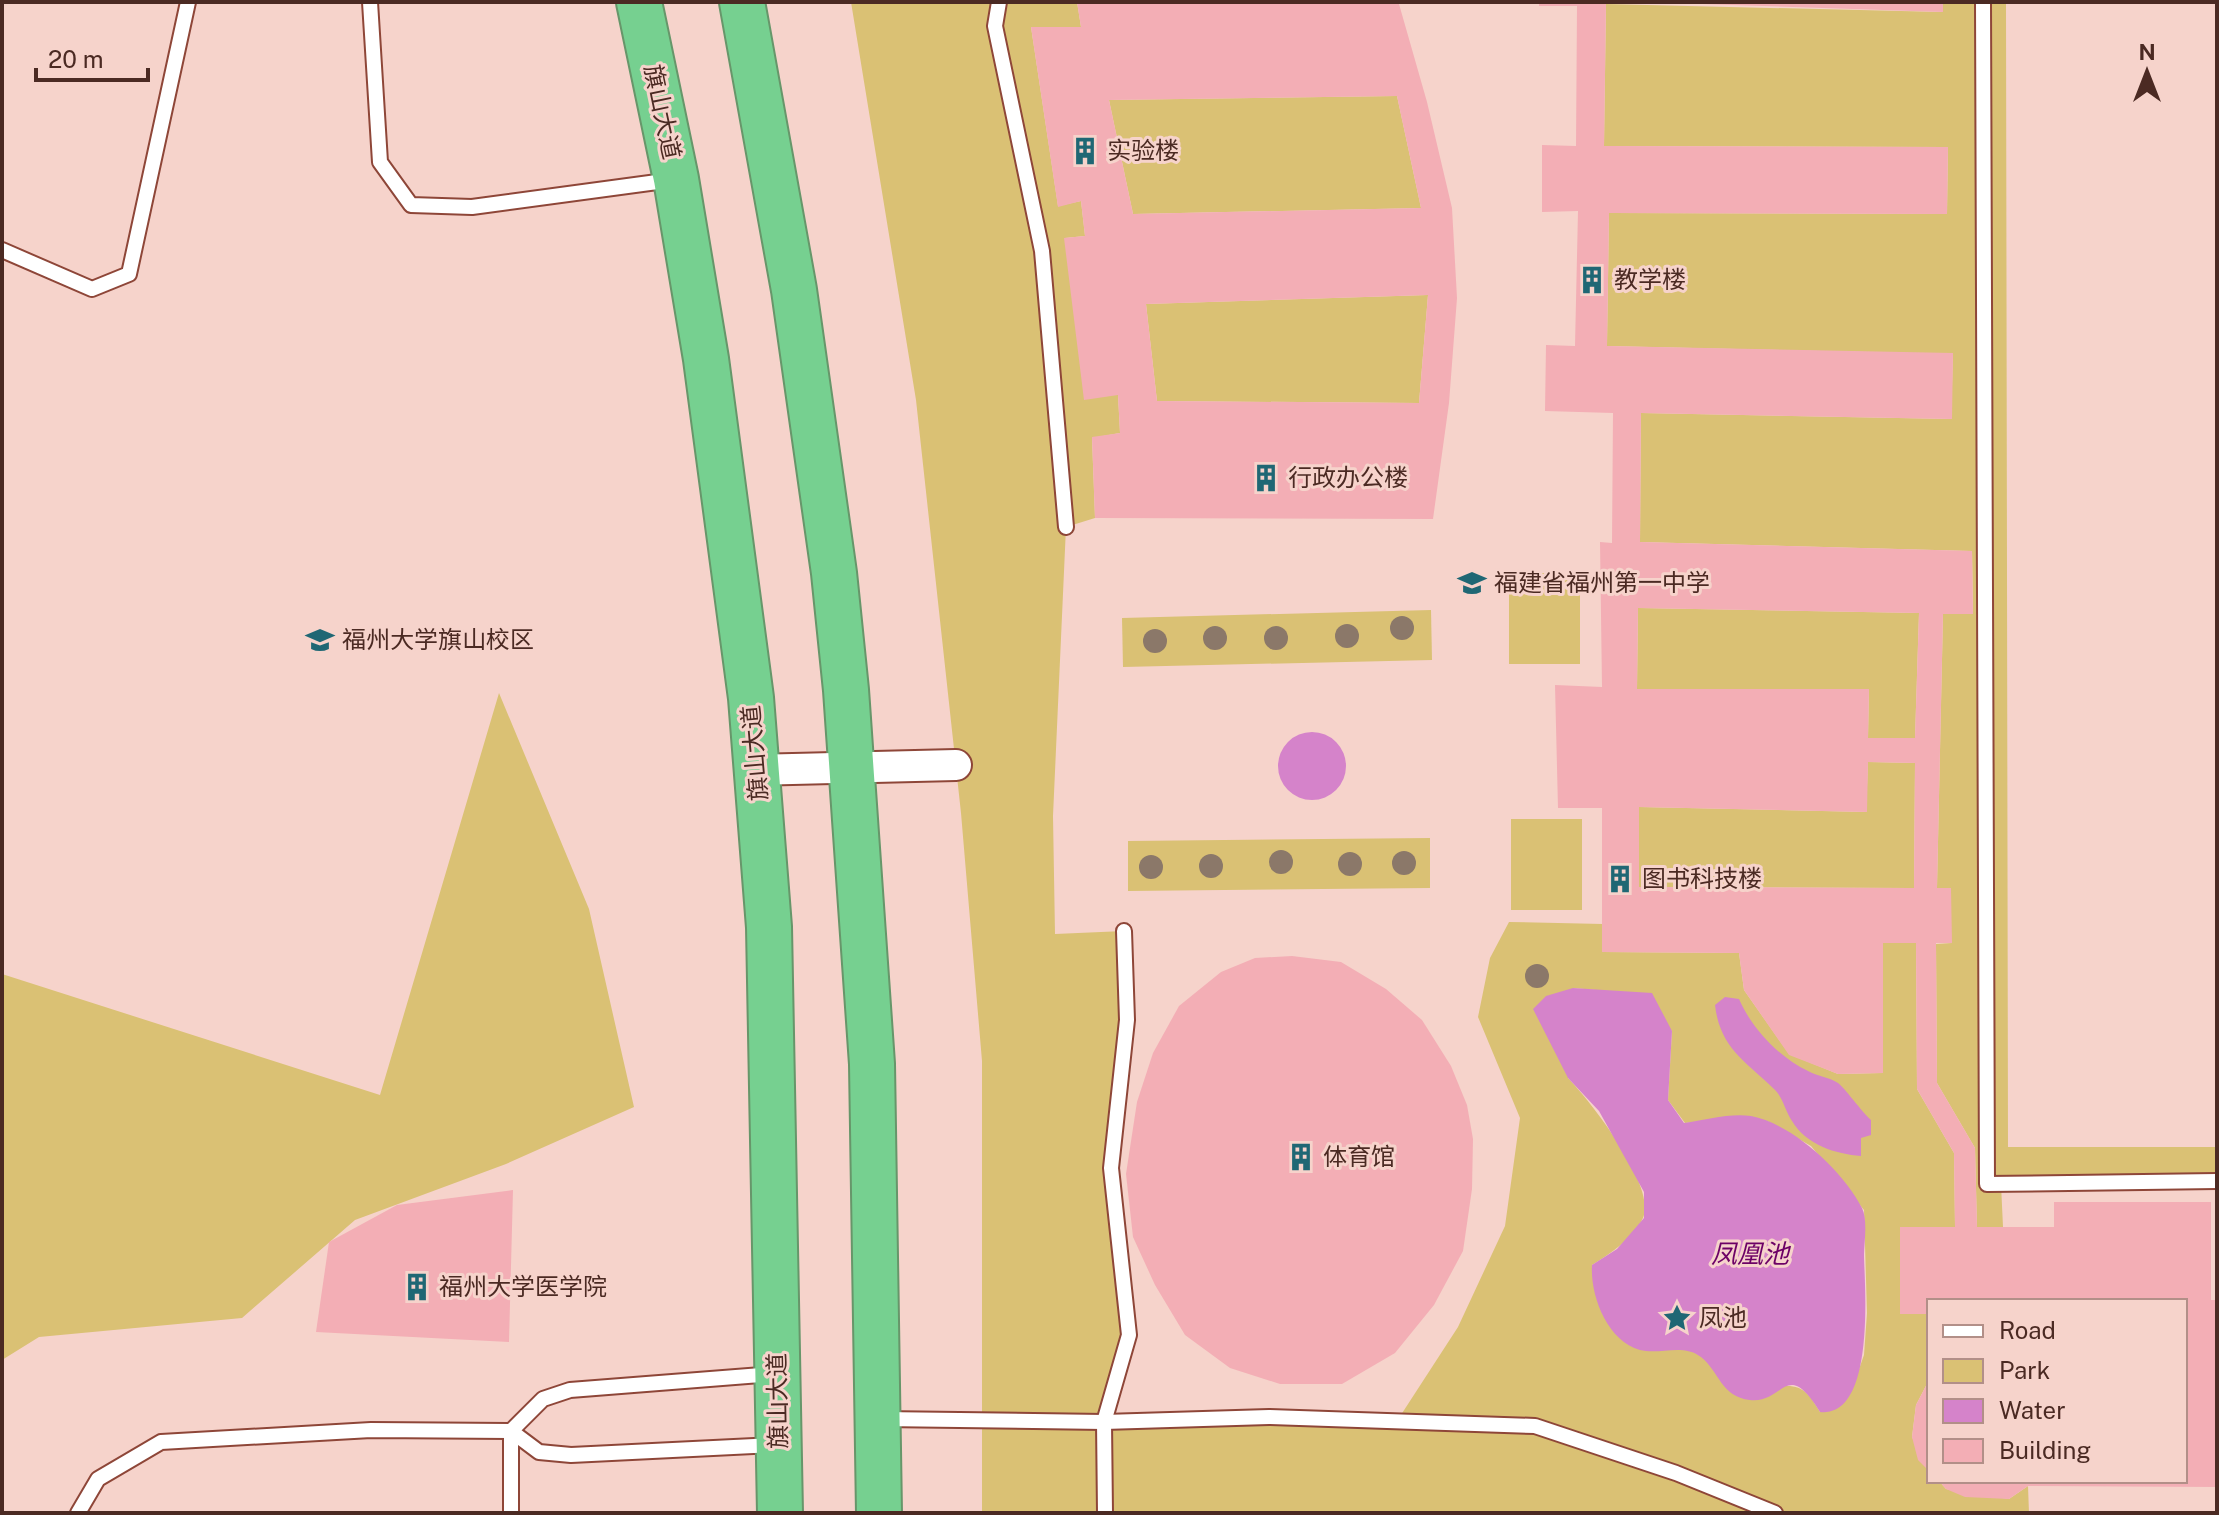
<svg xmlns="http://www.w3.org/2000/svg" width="2219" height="1515" font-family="'Public Sans','Noto Sans SC',sans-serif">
  <rect width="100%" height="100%" fill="#f6d3cb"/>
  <!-- green -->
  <g fill="#dac174" fill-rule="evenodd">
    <path d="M851,2H1077L1081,27H1031L1058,206L1081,201L1085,236L1065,238L1118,395L1120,433L1092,438L1095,518L1066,527L1053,816L1055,934L1124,931L1127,1020L1111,1168L1129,1335L1104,1421H1397L1458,1327L1505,1226L1520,1118L1478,1017L1490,958L1509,922L1603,924L1602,952L1739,953L1744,990L1789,1054L1838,1074L1883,1073V943H1916L1917,1089L1954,1153L1955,1227H1900V1313L1929,1314V1380L1916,1405L1912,1437L1929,1471V1481H1939L1946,1489L2009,1499L2028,1486L2029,1513H982V1061L961,813L916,400ZM1573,988L1608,991L1672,1031L1668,1100L1685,1123L1749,1116L1769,1122L1811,1146L1864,1210L1867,1313L1864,1355L1852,1389L1820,1412C1810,1395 1804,1385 1784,1386L1688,1350L1668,1349L1592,1265C1611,1253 1631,1240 1642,1220C1660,1189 1590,1101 1568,1078Z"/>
    <path d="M1943,2H2006L2008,1147H2217V1181L2001,1184L2003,1227H1977L1975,1148L1937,1083L1936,944L1952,943L1937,888L1943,614H1973L1972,551L1640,542L1641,413L1951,419L1953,354L1607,346L1609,213L1947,214L1948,147L1604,146L1606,4L1942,12Z"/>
    <path d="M1397,96L1421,208L1133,214L1109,100Z"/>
    <path d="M1428,295L1419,403L1157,401L1146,304Z"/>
    <rect x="1509" y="573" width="71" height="91"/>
    <path d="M1638,608L1919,613L1915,738H1868L1869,689H1637Z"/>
    <path d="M1431,610L1432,660L1123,667L1122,618Z"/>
    <path d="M499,693L589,909L634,1107L506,1164L355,1220L242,1318L39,1337L2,1360V974L380,1095Z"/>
    <path d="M1868,762L1915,763L1914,888L1639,887V807L1866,812Z"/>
    <rect x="1511" y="819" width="71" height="91"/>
    <path d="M1430,838V888L1128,891V841Z"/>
  </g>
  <!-- water -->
  <g fill="#d583ca">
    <circle cx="1312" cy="766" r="34"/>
    <path d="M1573,988L1652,993L1672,1031L1668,1100L1684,1123C1705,1120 1730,1113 1751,1116C1793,1124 1843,1171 1862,1208C1868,1220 1864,1243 1864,1257C1865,1290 1875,1418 1820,1412C1786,1357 1784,1404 1750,1400C1721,1397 1719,1371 1701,1357C1683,1343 1660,1355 1640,1350C1607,1341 1590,1295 1592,1265L1617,1249L1644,1218V1192L1599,1111L1568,1078L1533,1009L1546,996Z"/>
    <path d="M1725,997L1739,999C1752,1029 1779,1057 1808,1071C1817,1076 1829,1077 1838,1083C1844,1087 1862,1112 1871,1120V1135L1861,1138V1156C1836,1154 1806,1145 1792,1121C1785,1111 1783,1097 1774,1089C1747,1062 1720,1049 1715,1005Z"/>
  </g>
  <!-- building -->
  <g fill="#f3aeb5" fill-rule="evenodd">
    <path d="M1077,2L1399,4L1427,102L1452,208L1457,298L1449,403L1433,519L1095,518L1092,437L1120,433L1118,395L1084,400L1064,238L1085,236L1081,201L1058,207L1031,27H1081ZM1397,96L1421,208L1133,214L1109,100ZM1428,295L1419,403L1157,401L1146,304Z"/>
    <path d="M1539,2H1606L1604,146L1948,147L1947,214L1609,213L1607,346L1953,353L1952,419L1641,413L1640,542L1972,551L1973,614H1943L1937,888H1951L1952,943H1936L1937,1083L1975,1148L1977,1227H2054V1202H2211V1300H2217V1487L2028,1486L2009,1499L1965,1497L1946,1489L1939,1481H2185V1301H1929V1314H1900V1227H1955L1954,1153L1917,1089L1916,943H1883V1073L1838,1074L1789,1055L1744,990L1739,953L1602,952V808H1558L1555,685L1602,687L1600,542L1612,543L1613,413L1545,411L1546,345L1575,346L1578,211L1542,212V145L1576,146L1577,6H1539ZM1638,608L1919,613L1915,738H1868L1869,689H1637ZM1868,762L1915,763L1914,888L1639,887V807L1867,812Z"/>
    <path d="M1640,2H1943V12Z"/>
    <path d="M1292,956L1341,962L1386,989L1422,1020L1451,1066L1467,1105L1473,1139L1472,1189L1463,1251L1434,1305L1395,1353L1342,1384H1280L1230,1368L1185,1335L1155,1285L1133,1237L1126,1174L1137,1102L1153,1053L1179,1006L1221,972L1255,958Z"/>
    <path d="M513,1190L509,1342L316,1332L329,1242L397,1205Z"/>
    <path d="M1929,1380V1471L1918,1460L1912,1437L1916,1405Z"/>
  </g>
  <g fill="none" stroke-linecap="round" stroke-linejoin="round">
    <defs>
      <g id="lane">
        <path d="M370,2L380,162L411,205L472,207L672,180"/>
        <path d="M999,2L995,26L1042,251L1066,527"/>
        <path d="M1983,2L1987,1184L2217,1181"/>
        <path d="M2,250L92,289L129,274L188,2"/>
        <path d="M881,1419L1104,1422L1269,1417L1535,1426L1676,1473L1775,1513"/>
        <path d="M78,1513L98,1479L161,1442L371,1430L511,1431L539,1452L571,1455L776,1445"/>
        <path d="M511,1513V1431L543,1399L570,1390L773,1374"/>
        <path d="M1105,1513L1104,1422L1129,1335L1111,1168L1127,1020L1124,931"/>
      </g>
      <path id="street" d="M756,770L956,765"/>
      <g id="highway">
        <path d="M639,2L676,179L706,359L751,698L769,927L780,1513"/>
        <path d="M742,2L794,290L834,573L846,690L872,1064L879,1513"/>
      </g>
    </defs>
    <!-- lane casing -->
    <use href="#lane" stroke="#8e4638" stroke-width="18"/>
    <!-- street casing -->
    <use href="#street" stroke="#8e4638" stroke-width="34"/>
    <!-- highway casing -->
    <use href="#highway" stroke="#67966a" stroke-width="48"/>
    <!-- lane -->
    <use href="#lane" stroke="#fff" stroke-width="14"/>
    <!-- street -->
    <use href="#street" stroke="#fff" stroke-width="30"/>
    <!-- highway -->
    <use href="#highway" stroke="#76d090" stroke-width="44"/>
  </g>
  <!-- trees -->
  <g fill="#8b7869">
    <circle cx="1402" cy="628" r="12"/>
    <circle cx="1347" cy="636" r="12"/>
    <circle cx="1215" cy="638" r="12"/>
    <circle cx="1276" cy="638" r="12"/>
    <circle cx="1155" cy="641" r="12"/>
    <circle cx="1281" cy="862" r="12"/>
    <circle cx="1404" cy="863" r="12"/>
    <circle cx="1350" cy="864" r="12"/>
    <circle cx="1211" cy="866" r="12"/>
    <circle cx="1151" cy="867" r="12"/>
    <circle cx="1537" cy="976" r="12"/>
  </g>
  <!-- icons -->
  <defs>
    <symbol id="building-bare" viewBox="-9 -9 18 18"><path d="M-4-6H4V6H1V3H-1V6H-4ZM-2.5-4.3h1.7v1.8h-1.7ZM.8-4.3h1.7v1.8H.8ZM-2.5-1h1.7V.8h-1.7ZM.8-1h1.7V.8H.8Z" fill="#1f6774" stroke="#f6d3cb" stroke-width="2.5" paint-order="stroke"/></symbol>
    <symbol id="school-bare" viewBox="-9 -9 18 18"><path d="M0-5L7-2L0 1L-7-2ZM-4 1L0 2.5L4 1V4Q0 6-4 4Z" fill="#1f6774" stroke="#f6d3cb" stroke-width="2.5" paint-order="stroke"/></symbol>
    <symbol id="university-bare" viewBox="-9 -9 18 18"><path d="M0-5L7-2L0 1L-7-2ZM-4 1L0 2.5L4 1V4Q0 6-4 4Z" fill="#1f6774" stroke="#f6d3cb" stroke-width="2.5" paint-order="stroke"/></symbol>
    <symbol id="sight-bare" viewBox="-9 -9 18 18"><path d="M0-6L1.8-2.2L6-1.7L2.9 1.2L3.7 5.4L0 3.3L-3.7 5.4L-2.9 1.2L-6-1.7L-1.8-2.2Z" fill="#1f6774" stroke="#f6d3cb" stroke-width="2.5" paint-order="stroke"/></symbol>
  </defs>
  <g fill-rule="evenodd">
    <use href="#building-bare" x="1065" y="131" width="40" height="40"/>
    <use href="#building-bare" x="1572" y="260" width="40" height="40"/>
    <use href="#building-bare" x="1246" y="458" width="40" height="40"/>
    <use href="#school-bare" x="1452" y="563" width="40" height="40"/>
    <use href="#university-bare" x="300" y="620" width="40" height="40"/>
    <use href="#building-bare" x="1600" y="859" width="40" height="40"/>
    <use href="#building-bare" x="1281" y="1137" width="40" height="40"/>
    <use href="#building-bare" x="397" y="1267" width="40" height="40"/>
    <use href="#sight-bare" x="1657" y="1298" width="40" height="40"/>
  </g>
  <g text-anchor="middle" stroke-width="6" stroke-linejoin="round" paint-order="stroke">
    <!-- street labels -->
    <g font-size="24" fill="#4b2a23" stroke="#f6d3cb">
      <text transform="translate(662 112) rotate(78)" y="8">旗山大道</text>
      <text transform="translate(755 753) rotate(-95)" y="8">旗山大道</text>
      <text transform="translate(778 1401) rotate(-91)" y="8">旗山大道</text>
    </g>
    <!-- poi labels -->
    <g font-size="24" fill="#4b2a23" stroke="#f6d3cb" text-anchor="start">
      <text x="1107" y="159">实验楼</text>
      <text x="1614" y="288">教学楼</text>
      <text x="1288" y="486">行政办公楼</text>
      <text x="1494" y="591">福建省福州第一中学</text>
      <text x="342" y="648">福州大学旗山校区</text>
      <text x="1642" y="887">图书科技楼</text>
      <text x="1323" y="1165">体育馆</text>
      <text x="439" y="1295">福州大学医学院</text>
      <text x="1699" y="1326">凤池</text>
    </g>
    <!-- water labels -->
    <g font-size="26" font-style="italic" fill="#6d0166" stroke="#f6d3cb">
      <text x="1750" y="1263">凤凰池</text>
    </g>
  </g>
  <!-- border -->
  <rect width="2219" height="1515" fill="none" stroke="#4b2a23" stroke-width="8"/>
  <!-- legend -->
  <rect x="1927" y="1299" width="260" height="184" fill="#f6d3cb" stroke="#b28f88" stroke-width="2"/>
  <rect x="1943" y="1325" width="40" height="12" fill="#ffffff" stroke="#b28f88" stroke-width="2"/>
  <text x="1999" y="1339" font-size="24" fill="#4b2a23">Road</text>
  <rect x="1943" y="1359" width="40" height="24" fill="#dac174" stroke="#b28f88" stroke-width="2"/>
  <text x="1999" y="1379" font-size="24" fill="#4b2a23">Park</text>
  <rect x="1943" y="1399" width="40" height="24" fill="#d583ca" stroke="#b28f88" stroke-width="2"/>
  <text x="1999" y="1419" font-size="24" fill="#4b2a23">Water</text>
  <rect x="1943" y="1439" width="40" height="24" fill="#f3aeb5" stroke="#b28f88" stroke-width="2"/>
  <text x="1999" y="1459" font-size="24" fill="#4b2a23">Building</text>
  <!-- north arrow -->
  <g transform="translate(2147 72)" stroke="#f6d3cb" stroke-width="6" paint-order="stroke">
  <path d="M0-6L14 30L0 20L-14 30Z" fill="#4b2a23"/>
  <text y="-12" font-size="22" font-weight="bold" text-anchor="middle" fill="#4b2a23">N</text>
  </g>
  <!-- scale -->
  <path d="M36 68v12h112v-12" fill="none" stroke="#4b2a23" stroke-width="4"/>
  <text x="48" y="68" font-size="24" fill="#4b2a23" stroke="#f6d3cb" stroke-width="6" paint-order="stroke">20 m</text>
</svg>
